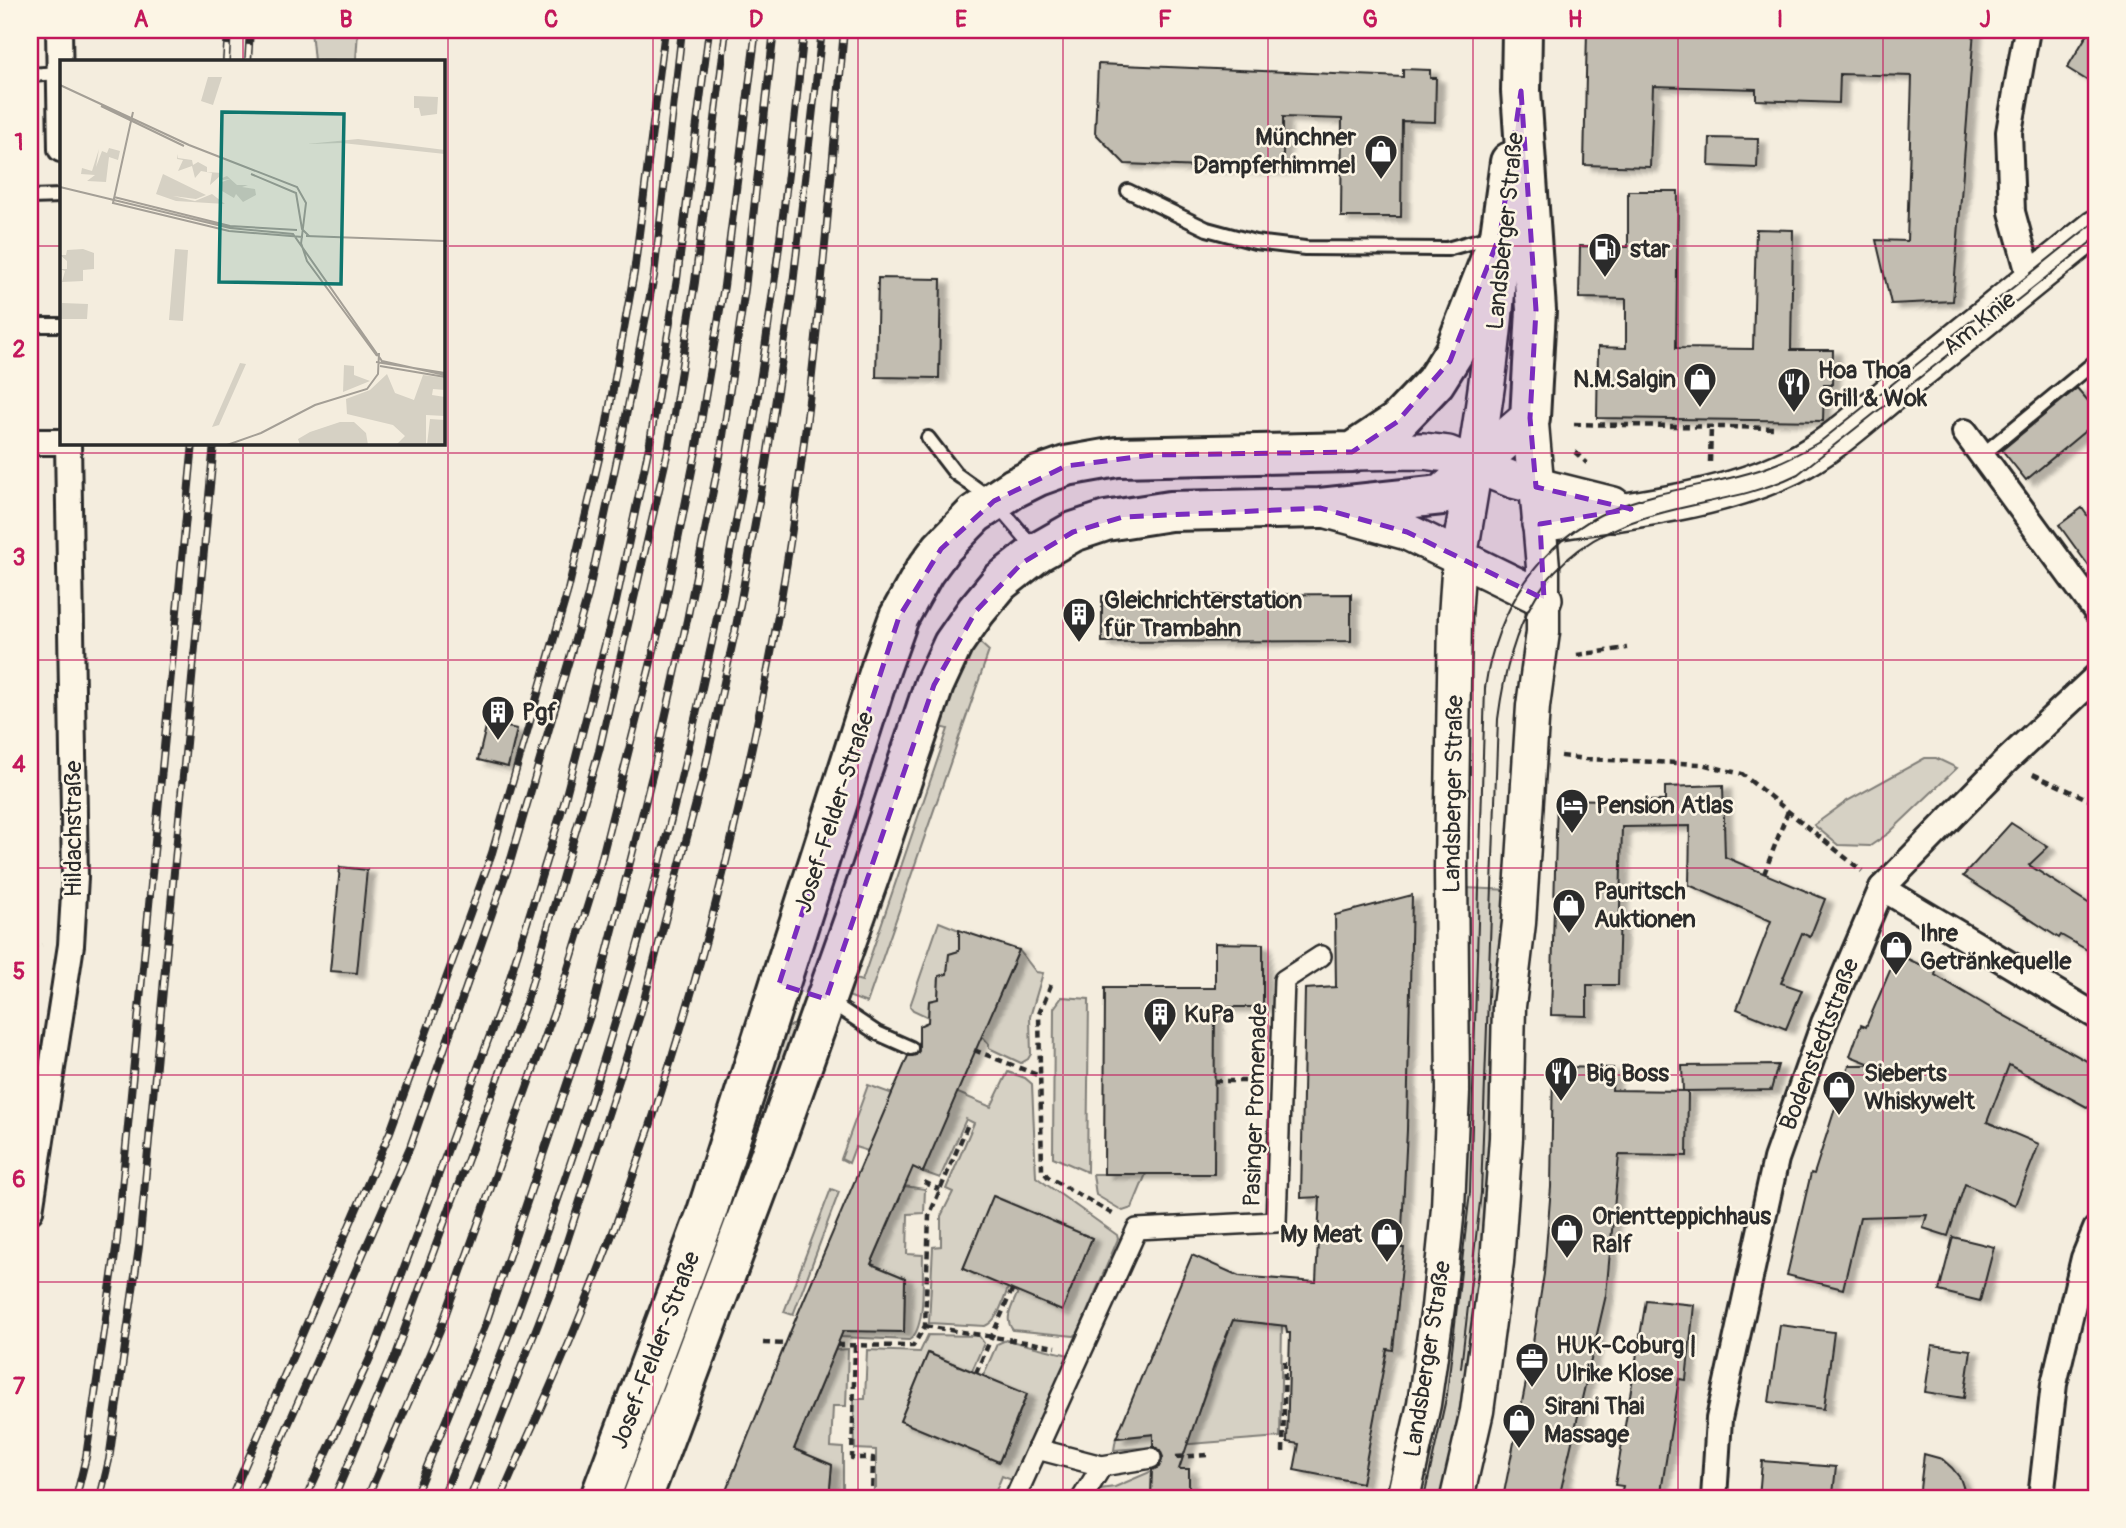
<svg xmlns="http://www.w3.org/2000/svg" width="2126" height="1528" font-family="Pangolin,sans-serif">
  <defs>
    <filter id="shadow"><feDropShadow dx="8" dy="4.5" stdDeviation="2" flood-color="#0004"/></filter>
  </defs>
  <rect width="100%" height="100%" fill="#f4edde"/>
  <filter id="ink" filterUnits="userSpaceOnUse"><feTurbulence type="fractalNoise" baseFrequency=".0143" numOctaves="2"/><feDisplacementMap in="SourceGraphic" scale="14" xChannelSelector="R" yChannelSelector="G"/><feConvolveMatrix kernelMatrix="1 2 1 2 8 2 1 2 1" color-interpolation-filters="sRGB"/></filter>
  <g filter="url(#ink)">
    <!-- green -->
    <g fill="#d6d1c4" stroke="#807e78" stroke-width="2">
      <path d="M311,30H358L356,61H314Z"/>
      <path d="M977,640L989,651L867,1003L845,995L851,978L862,981L948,729L936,726L949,690Z"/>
      <path d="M1925,758H1936L1957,768L1889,833L1870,846L1838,845L1814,825L1847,801Z"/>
      <path d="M1464,888L1511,890L1489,1195L1466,1397L1444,1498H1414L1462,1191L1469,979Z"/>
      <path d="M939,922L959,930V951L949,954L947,974L939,976L938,999L929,1001L928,1017L913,1010L910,1006Z"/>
      <path d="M1019,950L1036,972L1043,973L1030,1017L1031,1054L1028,1059L1021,1063L989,1048V1044L981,1035Z"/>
      <path d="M1062,997L1089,999L1087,1172L1053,1157L1054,1008Z"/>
      <path d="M792,1025L798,1027L625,1498H617L780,1040L789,1027Z"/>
      <path d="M1008,1072L1025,1078L1032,1084L1036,1177L1117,1235L1118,1239L1078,1333L1074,1336L1013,1330C1003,1319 1013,1305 1018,1292L1062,1310L1092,1238L994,1196L963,1269L1008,1288C1003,1301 998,1321 985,1326L929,1323L933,1247L941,1246V1216L953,1192L946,1189L974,1123L966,1119L940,1178L923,1172L956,1092L991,1107Z"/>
      <path d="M868,1085L893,1094L868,1151L855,1147L849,1163L841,1159Z"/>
      <path d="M1093,1174H1146L1132,1208L1123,1211L1096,1195Z"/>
      <path d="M904,1186L925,1189L924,1213L908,1214L907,1254L923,1255C922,1274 927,1330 909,1340L840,1337L843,1331H904L905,1278L871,1264Z"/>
      <path d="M831,1189L839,1192L793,1315L784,1312Z"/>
      <path d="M1233,1320L1282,1325L1280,1437L1114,1450L1116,1438L1191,1431Z"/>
      <path d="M928,1335L979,1336L984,1343L972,1371L928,1353L900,1421L999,1462L1027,1395L983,1376L997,1344L1006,1340L1069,1355L1014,1481L1002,1476L993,1498L886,1496V1498H873L874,1488H876V1450L855,1449L854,1399H865L867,1350L920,1352Z"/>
      <path d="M848,1349L846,1406H833L831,1447L843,1448V1498H829L832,1465L794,1449L835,1350Z"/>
      <path d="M1152,1471L1151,1498H1089L1092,1490L1115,1487Z"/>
    </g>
    <!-- building -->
    <g fill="#c2bdb1" stroke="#2b2b2b" stroke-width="2" filter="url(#shadow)">
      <path d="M1587,30H1974L1953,301L1891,304L1876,240L1907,241L1912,76L1840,74L1839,103L1756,100V89L1653,86L1650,167L1584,165Z"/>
      <path d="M2090,30H2096V86L2067,68Z"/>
      <path d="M1098,64L1403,77V69L1430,70V78H1436L1435,122L1402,121L1401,217H1341L1342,119L1283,117V170L1125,164L1095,133Z"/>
      <path d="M1710,138L1758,139L1757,168L1709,166Z"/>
      <path d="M1628,191H1678L1676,348L1753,349L1756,229L1793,230L1791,350H1833L1832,385H1824L1823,421L1597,418L1598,347L1626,348V299L1579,298L1580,246L1628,247Z"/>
      <path d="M878,278L941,279L939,378L876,377Z"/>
      <path d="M2077,388L2096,410V422L2026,480L2002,450Z"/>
      <path d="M2082,508L2096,528V576L2059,525Z"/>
      <path d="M1351,594V641L1102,642V596Z"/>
      <path d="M487,723L517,729L508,767L478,760Z"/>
      <path d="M1723,785L1725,857L1825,899L1810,937L1802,933L1781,983L1802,990L1786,1029L1737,1009L1771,921L1689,885L1690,826L1622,827L1618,985H1587V1016L1551,1015L1557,799L1665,801V787Z"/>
      <path d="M2011,823L2048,847L2029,865L2096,908V955L2061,935L2059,938L1963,876Z"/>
      <path d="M340,867L367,870L357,973L330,971Z"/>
      <path d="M1412,895L1407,1130L1401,1248H1404L1393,1350L1387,1349L1362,1483L1294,1470L1299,1444L1287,1442L1290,1333H1287L1286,1326L1233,1320L1215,1363L1179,1469H1189V1498H1151L1152,1470L1159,1467L1163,1457L1160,1450L1153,1446V1434L1116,1438L1192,1255L1239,1276L1316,1282L1320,1197L1301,1198L1305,989L1336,987L1335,915Z"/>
      <path d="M959,930L1019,950L923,1172L913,1167L871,1264L905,1278L904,1332L843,1331L794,1449L832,1465L829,1498H723L791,1330L908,1056L916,1055L919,1051V1026L928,1022L929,1001L938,999L939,976L947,974L949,954L959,951Z"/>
      <path d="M1215,943L1263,944V1007H1215L1214,1174H1104L1105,988H1215Z"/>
      <path d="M1897,954L1936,972L1935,975L1994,1010L2096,1066V1112L2009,1065L1987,1122L2039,1144L2015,1205L1965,1184L1948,1236L1923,1228L1927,1215L1860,1217L1843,1289L1787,1275L1811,1173L1814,1174L1849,1065H1873L1850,1056L1861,1025L1866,1027Z"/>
      <path d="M1778,1065L1771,1090L1683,1091L1682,1066Z"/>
      <path d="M1553,1067L1613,1068L1612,1090L1688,1091L1687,1156L1619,1155L1606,1295L1559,1498H1503L1529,1367L1544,1274L1551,1187Z"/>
      <path d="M993,1196L1092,1238L1062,1311L963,1269Z"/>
      <path d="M1953,1237L1994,1247L1980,1301L1939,1291Z"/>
      <path d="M1646,1300L1694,1305L1686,1380L1679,1379L1660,1498H1620L1623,1486L1615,1485Z"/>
      <path d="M1780,1325L1834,1332L1824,1409L1769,1402Z"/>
      <path d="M1932,1345L1971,1350L1964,1398L1925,1392Z"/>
      <path d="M928,1353L1027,1394L999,1462L900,1421Z"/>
      <path d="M1924,1454L1942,1459L1952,1468L1960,1478L1967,1498H1919Z"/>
      <path d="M1762,1461L1836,1467L1833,1494L1799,1491L1798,1498H1759Z"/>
    </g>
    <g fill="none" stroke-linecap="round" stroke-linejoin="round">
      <defs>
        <g id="service">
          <path d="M30,75L60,73"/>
          <path d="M1128,191L1207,229L1255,242L1305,248L1447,249L1493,236"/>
          <path d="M30,197L61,196"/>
          <path d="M30,325H61"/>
          <path d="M928,438L955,473L994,501L1035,549"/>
          <path d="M1982,455L2096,361"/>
          <path d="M829,1001L877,1033L911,1048"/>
        </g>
        <g id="pedestrian">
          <path d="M1037,1449L1102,1466"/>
          <path d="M1015,1498L1137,1229L1276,1222L1284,980L1321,956"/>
          <path d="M1082,1498L1102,1466L1151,1458"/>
        </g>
        <g id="minor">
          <path d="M59,30L61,149"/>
          <path d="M2027,30L2009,132L2012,212L2031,281"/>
          <path d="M1965,432L2096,611"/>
          <path d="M30,442H61"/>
          <path d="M1882,888L2096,1016"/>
          <path d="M30,1211L71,945L75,877L68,443"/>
          <path d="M1714,1498L1719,1419L1776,1159L1824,1023L1882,888L2005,762L2096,677"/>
          <path d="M2041,1498L2054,1384L2084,1258L2096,1229"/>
        </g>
        <g id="tertiary">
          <path d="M1403,1498L1424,1404L1438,1307L1448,1208L1453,1091L1451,868L1455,617L1459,558"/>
          <path d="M1457,1498L1477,1411L1497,1262L1506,1138L1509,1006L1519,923L1533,706L1543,632V567L1537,498"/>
        </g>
        <g id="secondary">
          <path d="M1530,418L1536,487"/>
          <path d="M1352,452L1423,451L1448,454L1513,480L1613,505"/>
          <path d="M1327,510L1407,532L1544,599"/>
          <path d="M1540,524C1621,511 1717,503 1792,466C1829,448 1862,417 1894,391C1962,337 2028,282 2096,228"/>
          <path d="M1459,558C1476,455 1495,354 1499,249"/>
        </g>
        <g id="primary">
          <path d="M600,1498L706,1215L881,667L899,617L924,572L941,549L975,514L1014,488L1038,476L1066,466L1117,457L1352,452L1397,422L1435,382L1454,352L1500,235L1510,162"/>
          <path d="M642,1498L769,1159L871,872L934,685L953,644L976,611L1000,582L1038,552L1073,532L1106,521L1170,511L1320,508L1442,495L1530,418L1536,310L1521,91L1522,30"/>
        </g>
      </defs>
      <!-- service casing -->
      <use href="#service" stroke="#2b2b2b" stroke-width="18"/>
      <!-- pedestrian casing -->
      <use href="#pedestrian" stroke="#2b2b2b" stroke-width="24"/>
      <!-- minor casing -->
      <use href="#minor" stroke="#2b2b2b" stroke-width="30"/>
      <!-- tertiary casing -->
      <use href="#tertiary" stroke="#2b2b2b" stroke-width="37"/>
      <!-- secondary casing -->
      <use href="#secondary" stroke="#2b2b2b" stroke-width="40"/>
      <!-- primary casing -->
      <use href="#primary" stroke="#2b2b2b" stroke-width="44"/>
      <!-- path -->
      <g stroke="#2b2b2b" stroke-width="4.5" stroke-dasharray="7 5" stroke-linecap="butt">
        <path d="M1574,424L1774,428"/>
        <path d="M1575,452L1587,463"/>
        <path d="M1710,462L1711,427"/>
        <path d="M1577,655L1627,648"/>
        <path d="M1561,756L1586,759L1701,764L1742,774L1862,871"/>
        <path d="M2033,774L2096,803"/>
        <path d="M1764,874L1788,811"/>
        <path d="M30,946L42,945"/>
        <path d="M1051,985L1039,1014L1042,1170L1048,1177L1116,1216"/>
        <path d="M974,1050L1040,1076"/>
        <path d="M1214,1081H1255"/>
        <path d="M924,1182L940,1190"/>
        <path d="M925,1326L1056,1347"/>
        <path d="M763,1343L786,1344"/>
        <path d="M837,1345L913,1346L925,1326L929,1216L968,1124"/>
        <path d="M855,1345L852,1458H873L872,1498"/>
        <path d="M976,1373L1012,1290"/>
        <path d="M1283,1452L1285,1358"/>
        <path d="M1176,1457L1207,1455"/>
      </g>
      <!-- service -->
      <use href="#service" stroke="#fcf5e5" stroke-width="12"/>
      <!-- pedestrian -->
      <use href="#pedestrian" stroke="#fcf5e5" stroke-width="19"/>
      <!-- minor -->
      <use href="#minor" stroke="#fcf5e5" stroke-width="24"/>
      <!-- tertiary -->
      <use href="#tertiary" stroke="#fcf5e5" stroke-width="32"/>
      <!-- secondary -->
      <use href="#secondary" stroke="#fcf5e5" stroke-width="35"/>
      <!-- primary -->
      <use href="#primary" stroke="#fcf5e5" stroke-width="38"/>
      <!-- tram -->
      <g stroke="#2b2b2b" stroke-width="2">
        <path d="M1461,1368L1481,1193L1498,719C1512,609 1551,539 1665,512C1711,500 1756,495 1798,474L2096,238"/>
        <path d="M1424,1498L1447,1394L1470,1192L1485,688C1496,612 1539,540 1613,509C1662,488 1718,485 1768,467C1787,460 1804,451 1821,441L2096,221"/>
      </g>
      <defs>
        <g id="rail">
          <path d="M226,61L228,30"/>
          <path d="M248,61L250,30"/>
          <path d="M76,1498L86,1457L117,1241L193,443"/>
          <path d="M100,1498L109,1460L139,1247L214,443"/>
          <path d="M231,1498L390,1132L492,853L568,590L605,433L634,273L665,30"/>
          <path d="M256,1498L410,1147L511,859L588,595L622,436L654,276L682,30"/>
          <path d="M306,1498L375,1347L504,997L564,803L616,602L650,442L677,279L709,30"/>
          <path d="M334,1498L395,1355L526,1003L599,751L669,446L695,282L726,30"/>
          <path d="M367,1498L440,1330L559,998L600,865L663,614L696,451L724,286L756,30"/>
          <path d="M414,1498L486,1323L594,1004L655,764L687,620L720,456L745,289L774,30"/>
          <path d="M442,1498C585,1168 685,816 747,461C772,318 789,174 804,30"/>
          <path d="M470,1498L551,1291L640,1015L705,769L735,632L766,464L792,293L822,30"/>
          <path d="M501,1498C525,1442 551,1387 574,1331C616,1231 652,1125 683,1021C720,898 749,770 773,643C811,441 826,234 844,30"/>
        </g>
      </defs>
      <!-- rail casing -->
      <use href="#rail" stroke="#2b2b2b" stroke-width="8"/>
      <!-- rail -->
      <use href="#rail" stroke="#fcf5e5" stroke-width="5" stroke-dasharray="16" stroke-linecap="butt"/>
    </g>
  </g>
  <!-- marked area -->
  <path fill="#7b2cbf" fill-opacity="0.2" stroke="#7b2cbf" stroke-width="5" stroke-dasharray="14 9" stroke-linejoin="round" d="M1521,91L1536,310L1530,418L1536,487L1631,509L1540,524L1544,599L1407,532L1320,508L1123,517L1073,532L1022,563L976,611L934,685L826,999L779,984L899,617L941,549L994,501L1066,466L1152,455L1352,452L1397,422L1450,361L1500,235Z"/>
  <!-- grid -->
  <path fill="none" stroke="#c2185b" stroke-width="2" stroke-opacity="0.55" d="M243,30V61M448,30V1498M653,30V1498M858,30V1498M1063,30V1498M1268,30V1498M1473,30V1498M1678,30V1498M1883,30V1498M30,246H61M443,246H2096M243,443V1498M30,453H2096M30,660H2096M30,868H2096M30,1075H2096M30,1282H2096"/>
  <!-- icons -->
  <defs>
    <symbol id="shop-pin" viewBox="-11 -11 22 30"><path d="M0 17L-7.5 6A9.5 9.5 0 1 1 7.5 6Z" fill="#2b2b2b" stroke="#fcf5e5"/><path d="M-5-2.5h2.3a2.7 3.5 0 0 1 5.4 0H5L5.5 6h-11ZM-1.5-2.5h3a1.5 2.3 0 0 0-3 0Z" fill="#fff"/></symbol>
    <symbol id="fuel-pin" viewBox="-11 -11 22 30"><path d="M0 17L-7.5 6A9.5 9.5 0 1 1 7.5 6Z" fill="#2b2b2b" stroke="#fcf5e5"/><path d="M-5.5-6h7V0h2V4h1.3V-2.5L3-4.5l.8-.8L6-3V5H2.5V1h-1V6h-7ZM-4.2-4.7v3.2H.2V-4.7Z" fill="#fff"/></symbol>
    <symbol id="restaurant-pin" viewBox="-11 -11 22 30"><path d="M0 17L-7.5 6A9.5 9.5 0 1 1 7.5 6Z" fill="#2b2b2b" stroke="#fcf5e5"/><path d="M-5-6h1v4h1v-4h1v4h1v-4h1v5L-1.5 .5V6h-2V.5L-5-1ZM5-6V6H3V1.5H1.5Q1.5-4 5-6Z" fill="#fff"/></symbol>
    <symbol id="building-pin" viewBox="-11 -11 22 30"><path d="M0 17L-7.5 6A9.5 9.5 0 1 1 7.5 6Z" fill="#2b2b2b" stroke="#fcf5e5"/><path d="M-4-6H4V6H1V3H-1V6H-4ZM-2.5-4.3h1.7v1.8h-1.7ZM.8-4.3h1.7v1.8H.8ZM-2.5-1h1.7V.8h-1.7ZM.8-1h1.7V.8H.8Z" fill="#fff"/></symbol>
    <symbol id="hotel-pin" viewBox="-11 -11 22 30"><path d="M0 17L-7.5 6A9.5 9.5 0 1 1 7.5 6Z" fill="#2b2b2b" stroke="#fcf5e5"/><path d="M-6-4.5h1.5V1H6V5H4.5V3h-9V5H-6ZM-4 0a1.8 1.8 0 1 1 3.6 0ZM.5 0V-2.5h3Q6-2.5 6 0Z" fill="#fff"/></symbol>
    <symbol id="office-pin" viewBox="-11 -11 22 30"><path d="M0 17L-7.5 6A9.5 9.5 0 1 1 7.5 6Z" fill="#2b2b2b" stroke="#fcf5e5"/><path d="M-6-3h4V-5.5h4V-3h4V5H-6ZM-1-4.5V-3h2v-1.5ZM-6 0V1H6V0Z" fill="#fff"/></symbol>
  </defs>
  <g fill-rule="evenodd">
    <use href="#shop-pin" x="1362" y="132" width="38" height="52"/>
    <use href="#fuel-pin" x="1586" y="230" width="38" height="52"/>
    <use href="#shop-pin" x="1681" y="360" width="38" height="52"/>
    <use href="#restaurant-pin" x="1775" y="365" width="38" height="52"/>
    <use href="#building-pin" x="1060" y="595" width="38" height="52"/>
    <use href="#building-pin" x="479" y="693" width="38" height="52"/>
    <use href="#hotel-pin" x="1553" y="786" width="38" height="52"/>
    <use href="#shop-pin" x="1550" y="886" width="38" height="52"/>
    <use href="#shop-pin" x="1877" y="928" width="38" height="52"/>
    <use href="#building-pin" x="1141" y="995" width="38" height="52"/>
    <use href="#restaurant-pin" x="1542" y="1054" width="38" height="52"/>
    <use href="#shop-pin" x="1820" y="1068" width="38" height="52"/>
    <use href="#shop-pin" x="1548" y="1211" width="38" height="52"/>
    <use href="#shop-pin" x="1368" y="1215" width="38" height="52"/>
    <use href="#office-pin" x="1513" y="1340" width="38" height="52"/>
    <use href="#shop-pin" x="1500" y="1401" width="38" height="52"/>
  </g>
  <g text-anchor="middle" stroke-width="5" stroke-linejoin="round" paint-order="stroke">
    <!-- poi labels -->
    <g font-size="24" font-weight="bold" fill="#2b2b2b" stroke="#fcf5e5" text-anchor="start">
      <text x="1356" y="145" text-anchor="end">Münchner<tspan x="1356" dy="28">Dampferhimmel</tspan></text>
      <text x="1630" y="257">star</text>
      <text x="1818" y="378">Hoa Thoa<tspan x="1818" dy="28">Grill &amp; Wok</tspan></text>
      <text x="1676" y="387" text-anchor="end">N.M.Salgin</text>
      <text x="1104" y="608">Gleichrichterstation<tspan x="1104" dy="28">für Trambahn</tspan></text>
      <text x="522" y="720">Pgf</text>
      <text x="1596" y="813">Pension Atlas</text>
      <text x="1594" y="899">Pauritsch<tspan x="1594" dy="28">Auktionen</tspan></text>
      <text x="1920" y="941">Ihre<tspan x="1920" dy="28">Getränkequelle</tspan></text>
      <text x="1184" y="1022">KuPa</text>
      <text x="1586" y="1081">Big Boss</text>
      <text x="1864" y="1081">Sieberts<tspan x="1864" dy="28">Whiskywelt</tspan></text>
      <text x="1592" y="1224">Orientteppichhaus<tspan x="1592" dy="28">Ralf</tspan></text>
      <text x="1362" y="1242" text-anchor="end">My Meat</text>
      <text x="1556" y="1353">HUK-Coburg |<tspan x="1556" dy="28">Ulrike Klose</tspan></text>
      <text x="1544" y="1414">Sirani Thai<tspan x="1544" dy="28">Massage</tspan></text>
    </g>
    <!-- street labels -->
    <g font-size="24" fill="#2b2b2b" stroke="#fcf5e5">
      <text transform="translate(1505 231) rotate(-84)" y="8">Landsberger Straße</text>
      <text transform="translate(1979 323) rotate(-39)" y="8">Am Knie</text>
      <text transform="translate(1453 794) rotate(-89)" y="8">Landsberger Straße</text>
      <text transform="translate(834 812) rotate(-72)" y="8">Josef-Felder-Straße</text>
      <text transform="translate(73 829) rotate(-90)" y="8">Hildachstraße</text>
      <text transform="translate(1819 1044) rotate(-69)" y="8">Bodenstedtstraße</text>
      <text transform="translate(1255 1105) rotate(-88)" y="8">Pasinger Promenade</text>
      <text transform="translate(655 1350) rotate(-69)" y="8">Josef-Felder-Straße</text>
      <text transform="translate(1427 1359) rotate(-81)" y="8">Landsberger Straße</text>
    </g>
  </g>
  <!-- overview -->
  <g transform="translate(60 60)">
    <rect width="385" height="385" fill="#f4edde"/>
    <path d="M148,17H162L153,45L141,41ZM354,36L378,37L377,54L361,56L359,48H354ZM298,79L385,90V94L282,83L247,84ZM49,88L60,91L58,100L49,97L46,122L27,121L35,115L21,114L22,108L32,111L39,89L36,107L42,91L47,93ZM118,94V98L132,100L133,105L138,102L147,107V112L162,113V118L167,116L177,125H188L182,127L195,129L196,135L183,142L176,134L174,138L162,131V122L170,119L163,120L161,119L160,116L150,125L152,113L141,111L135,118L132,106L118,111L123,100L117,99ZM103,114L146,135L136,139L113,136L135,141L152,134L165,144L116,141L96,134ZM23,189L34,193V209L23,210V221L2,222L5,211L0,209H7V201L0,195H6L7,190ZM115,189L128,190L123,261L109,260ZM2,243L28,244L27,259H0ZM180,303L186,304L159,365L152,367ZM284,305L294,306V315L310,321L283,332ZM327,314L335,333L354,340L363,315L385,318V330L373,329L372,335L385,337V356L366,355V385H336L345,376L333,365L287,354L286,339L310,330ZM370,359L385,360V385H367ZM280,362H294L306,373L308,385H240L238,379L250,372Z" fill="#d6d1c4"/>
    <path fill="none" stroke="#a49f96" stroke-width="2" d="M0,25L129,85L237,127L246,143L241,184M41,46L124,86M73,52L53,143L169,171L243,177M191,114L236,133L242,169L249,176M0,127L170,168L233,174L322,301L385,315M54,137L170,166L237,170M246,176L385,181M241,183L247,201L317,296M316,302L385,313M320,306L385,317M167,385L201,373L255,345L307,329L318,314L319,293"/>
    <path fill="#0f766e" fill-opacity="0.15" stroke="#0f766e" stroke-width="3.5" d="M162,52L284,54L281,224L159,222Z"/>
    <rect width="385" height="385" fill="none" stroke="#2b2b2b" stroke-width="3.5"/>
  </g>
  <!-- margin -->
  <rect width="2126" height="1528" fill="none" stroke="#fcf5e5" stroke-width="77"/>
  <rect x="38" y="38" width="2050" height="1452" fill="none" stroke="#c2185b" stroke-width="2.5"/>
  <g font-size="23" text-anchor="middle" font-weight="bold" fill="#c2185b">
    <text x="141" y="27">A</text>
    <text x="346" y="27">B</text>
    <text x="551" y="27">C</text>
    <text x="756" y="27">D</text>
    <text x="961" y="27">E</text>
    <text x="1165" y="27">F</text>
    <text x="1370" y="27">G</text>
    <text x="1575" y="27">H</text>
    <text x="1780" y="27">I</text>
    <text x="1985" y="27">J</text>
    <text x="19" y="150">1</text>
    <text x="19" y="357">2</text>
    <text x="19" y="565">3</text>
    <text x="19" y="772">4</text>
    <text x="19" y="979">5</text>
    <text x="19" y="1187">6</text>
    <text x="19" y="1394">7</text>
  </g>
</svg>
